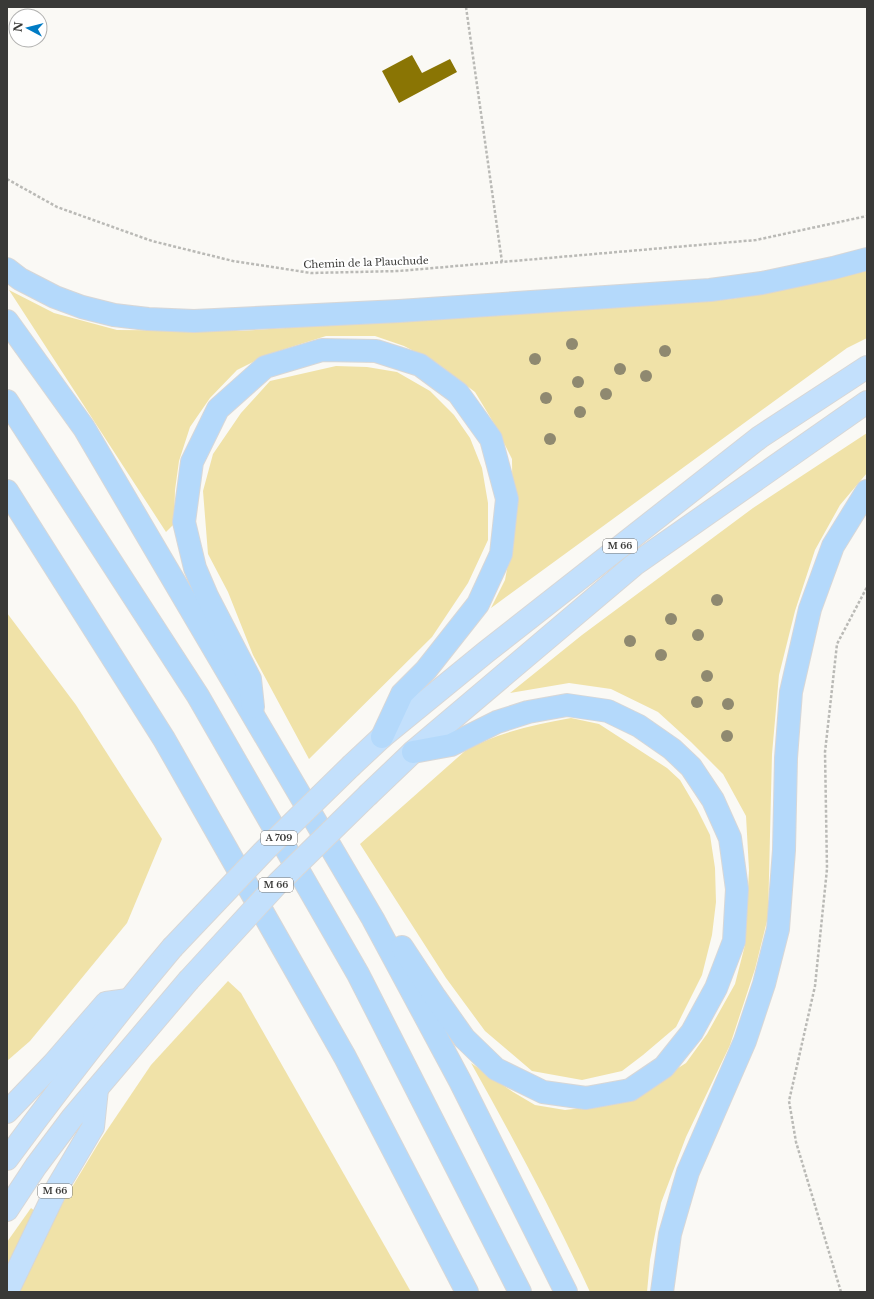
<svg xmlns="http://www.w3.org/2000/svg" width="874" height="1299" font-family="'Libre Baskerville',serif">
  <rect width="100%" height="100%" fill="#faf9f5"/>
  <!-- green -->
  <g fill="#f0e2a8">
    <path d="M867,265V338L847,348L491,608L505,580L513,537L512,459L495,425L475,392L437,363L404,346L375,336H326L269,354L237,370L210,398L190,427L179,461L175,490L174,524L166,532L9,290L54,313L117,330L240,331L733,299Z"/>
    <path d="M336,366L367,367L397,372L430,391L454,415L470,438L482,468L488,503V540L468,583L432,637L309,759L253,655L228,592L208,554L203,491L213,454L241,413L270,381Z"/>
    <path d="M867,433V473L840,505L815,550L795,611L779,675L772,754L768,917L755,969L730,1045L686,1137L661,1203L650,1260L647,1292H590C554,1214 513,1138 471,1063L513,1092L535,1105L565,1110L601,1106L661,1079L686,1063L707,1034L735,984L745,945L749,870L746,816L723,774L691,742L658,712L611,689L569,683L510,693L582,635L753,508Z"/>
    <path d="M7,613L76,705L162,839L127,923L30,1041L7,1061Z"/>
    <path d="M571,718L599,724L667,768L680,780L697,809L710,835L715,868L716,902L712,935L702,975L676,1027L643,1055L622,1071L582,1080L532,1071L485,1031L446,978L360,844L465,751C497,732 535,725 571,718Z"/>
    <path d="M228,981L241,993L411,1292H19L60,1207L101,1139L151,1065Z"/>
    <path d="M31,1208L35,1211L7,1270V1242Z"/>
  </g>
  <!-- building -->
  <path fill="#8a7504" d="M412,55L422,73L450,59L457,72L399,103L382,71Z"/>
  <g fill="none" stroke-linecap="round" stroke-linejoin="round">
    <defs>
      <g id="trunk">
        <path d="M352,765L382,737L486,652L760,437L867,367"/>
        <path d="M369,794L413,752L634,565L867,402"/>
        <path d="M7,1112L54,1063L106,1003L128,1000"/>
        <path d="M7,1159C60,1087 114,1017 172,948"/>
        <path d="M7,1210L36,1166L72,1118L188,981"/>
        <path d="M7,1292L58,1186L93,1127L97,1089"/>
      </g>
      <g id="motorway">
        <path d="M7,269L20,279L55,297L82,307L114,315L148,319L194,321L399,311L710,290L762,283L833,268L867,259"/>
        <path d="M7,321L84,428L373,919L460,1081L566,1292"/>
        <path d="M7,401L198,696L358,974L520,1292"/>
        <path d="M7,491L164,739L345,1057L467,1292"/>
        <path d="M253,707L250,679L207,596L195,568L184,522L192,462L218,409L265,367L322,350L376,351L420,365L458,393L491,439L507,499L501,554L478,604L426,670L402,694L382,737"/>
        <path d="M402,947L435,997L464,1038L496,1069L543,1092L586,1098L630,1090L664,1067L692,1032L716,988L734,941L737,889L730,838L713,800L691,767L672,749L639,726L608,711L567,705L528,712L497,722L451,745L413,752"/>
        <path d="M662,1292L670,1234L688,1172L745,1041L764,984L778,929L784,850L786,758L791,692L810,609L833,546L867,491"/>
      </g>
    </defs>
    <!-- trunk casing -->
    <use href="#trunk" stroke="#d7d7d7" stroke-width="24"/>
    <!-- motorway casing -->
    <use href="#motorway" stroke="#d7d7d7" stroke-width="24"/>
    <!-- path -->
    <g stroke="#babab6" stroke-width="2.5" stroke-dasharray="3 2" stroke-linecap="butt">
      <path d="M466,7L502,262L756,240L867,216"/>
      <path d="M7,179L57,207L152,241L233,261L311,273L399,271L502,262"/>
      <path d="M841,1292L796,1142L789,1101L815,986L827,869L825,752L837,644L867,587"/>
    </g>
    <!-- trunk -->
    <use href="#trunk" stroke="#c3e0fc" stroke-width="22"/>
    <!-- motorway -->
    <use href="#motorway" stroke="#b4d9fb" stroke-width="22"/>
    <defs>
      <g id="trunk-bridge">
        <path d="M172,948L265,850L352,765"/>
        <path d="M188,981L278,883L369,794"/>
      </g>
    </defs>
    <!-- trunk-bridge casing -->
    <use href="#trunk-bridge" stroke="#d7d7d7" stroke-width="24" stroke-linecap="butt"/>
    <!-- trunk-bridge -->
    <use href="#trunk-bridge" stroke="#c3e0fc" stroke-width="22"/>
  </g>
  <!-- trees -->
  <g fill="#8f8970">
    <circle cx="572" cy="344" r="6"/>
    <circle cx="665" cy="351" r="6"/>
    <circle cx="535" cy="359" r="6"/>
    <circle cx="620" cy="369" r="6"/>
    <circle cx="646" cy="376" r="6"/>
    <circle cx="578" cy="382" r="6"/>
    <circle cx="606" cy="394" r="6"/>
    <circle cx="546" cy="398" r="6"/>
    <circle cx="580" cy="412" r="6"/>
    <circle cx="550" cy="439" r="6"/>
    <circle cx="717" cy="600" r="6"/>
    <circle cx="671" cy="619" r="6"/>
    <circle cx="698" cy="635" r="6"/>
    <circle cx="630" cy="641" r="6"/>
    <circle cx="661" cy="655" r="6"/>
    <circle cx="707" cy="676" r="6"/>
    <circle cx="697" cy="702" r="6"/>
    <circle cx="728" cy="704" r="6"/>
    <circle cx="727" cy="736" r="6"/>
  </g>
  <g text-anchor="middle" stroke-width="4" stroke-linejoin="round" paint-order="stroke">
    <!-- shield labels -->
    <g fill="#fff" stroke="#747473" stroke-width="1">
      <rect x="603" y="539" width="34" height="14" rx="3"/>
      <rect x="261" y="831" width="36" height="14" rx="3"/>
      <rect x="259" y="878" width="34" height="14" rx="3"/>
      <rect x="38" y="1184" width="34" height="14" rx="3"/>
    </g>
    <g font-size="9" font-weight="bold" fill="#393937">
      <text x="620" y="549">M 66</text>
      <text x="279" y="841">A 709</text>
      <text x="276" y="888">M 66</text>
      <text x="55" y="1194">M 66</text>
    </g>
    <!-- street labels -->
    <g font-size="10" fill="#393937" stroke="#fff">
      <text transform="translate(366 262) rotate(-2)" y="4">Chemin de la Plauchude</text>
    </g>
  </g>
  <!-- border -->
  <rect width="874" height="1299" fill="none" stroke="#393937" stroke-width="16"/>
  <!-- north arrow -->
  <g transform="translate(28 28) rotate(277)"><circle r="19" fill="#ffffff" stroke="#b0b0af"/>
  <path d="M0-3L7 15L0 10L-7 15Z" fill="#007bc4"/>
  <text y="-6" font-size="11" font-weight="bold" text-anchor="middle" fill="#393937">N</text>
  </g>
</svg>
